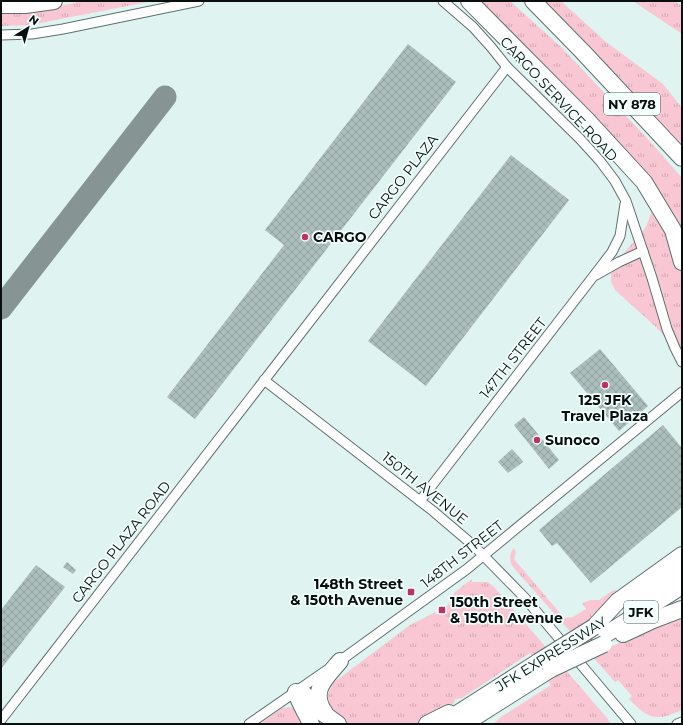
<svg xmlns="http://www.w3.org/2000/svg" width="683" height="725" font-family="Montserrat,sans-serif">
  <defs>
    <pattern id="grass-tufts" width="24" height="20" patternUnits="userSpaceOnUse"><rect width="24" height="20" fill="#f9c6d3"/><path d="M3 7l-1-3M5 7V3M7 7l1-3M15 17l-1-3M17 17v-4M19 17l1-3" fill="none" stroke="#d4a9b4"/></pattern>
    <pattern id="building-cross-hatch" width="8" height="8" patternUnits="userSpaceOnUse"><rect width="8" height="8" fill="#abbebc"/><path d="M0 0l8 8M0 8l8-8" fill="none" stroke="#92a2a0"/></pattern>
  </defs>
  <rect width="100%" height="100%" fill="#dff3f1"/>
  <!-- grass -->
  <g fill="url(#grass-tufts)">
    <path d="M82,1H153L30,25L1,26V11C29,11 55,8 82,1Z"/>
    <path d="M479,1H510L562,48L646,137L682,178V354L656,327L615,290L611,282V274L614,265L646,227L653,208L651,188C595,124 541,59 479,1Z"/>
    <path d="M539,1H561L606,42L663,84L682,108V149Z"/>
    <path d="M633,1H674L682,6V34Z"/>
    <path d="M514,548L516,552L514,559L564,618L573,617L586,609L582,603L591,600H599L612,591L615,590L621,595L591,615L613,646L651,627L682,616V710C656,722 648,719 629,699L632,696L618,680L615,682L513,567C509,560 509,554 514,548Z"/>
    <path d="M472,579V582H488L494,587L607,718L611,724H493L501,717L551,685L530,653L462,698L455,699L454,703L418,724H348L336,718L329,708L328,695L333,683L410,625L428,616L435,612L437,615L450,603L449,601L455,592Z"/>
    <path d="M291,707L300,713L306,724H260L282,708Z"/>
  </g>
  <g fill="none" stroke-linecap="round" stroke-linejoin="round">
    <!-- taxiway -->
    <path stroke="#869594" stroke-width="23" d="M1,308L165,97"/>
  </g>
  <!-- building -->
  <g fill="url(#building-cross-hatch)">
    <path d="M408,44L456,82L195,419L167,397L284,245L265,230Z"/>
    <path d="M511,155L569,200L426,386L368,341Z"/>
    <path d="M600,349L648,406L619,431L570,373Z"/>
    <path d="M524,417L559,460L549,469L514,425Z"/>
    <path d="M663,425L682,448V507L591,583L557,543L552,546L539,530Z"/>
    <path d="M512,449L522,460L523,462L508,473L498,462Z"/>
    <path d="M67,562L76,570L73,574L63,567Z"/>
    <path d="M36,565L65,587L1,669V610Z"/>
  </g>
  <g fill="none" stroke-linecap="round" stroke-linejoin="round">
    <defs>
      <g id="minor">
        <path d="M443,1L473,27L491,47L507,67L580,139L600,161L615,181L626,201L652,278L667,329L675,348L682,362"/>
        <path d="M1,35L32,34L63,29L199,1"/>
        <path d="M596,275L619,262L643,251"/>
        <path d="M264,380L433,511L473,545L525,598L631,724"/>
        <path d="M420,501L599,269L612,252L620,236L625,204"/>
        <path d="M337,663L467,569L682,392"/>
        <path d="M1,720L507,67"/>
        <path d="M249,724L327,670"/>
        <path d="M677,724L682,722"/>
      </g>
      <g id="motorway">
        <path d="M469,1L587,120L644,182L673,230L682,262"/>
        <path d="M533,1L582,51L682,158"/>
        <path d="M1,5H25L54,1"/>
        <path d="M640,597L682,571"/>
        <path d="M594,627L618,601L682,555"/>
        <path d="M623,634L653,620L682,609"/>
        <path d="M600,638L682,586"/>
        <path d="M325,713C309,691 326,678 340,661"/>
        <path d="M311,724C306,712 300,705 296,692L304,694L317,709L338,724"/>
        <path d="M427,724L449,713"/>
        <path d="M441,724L538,662"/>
        <path d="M464,724L551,669"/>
      </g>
    </defs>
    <!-- minor casing -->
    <use href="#minor" stroke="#5e706e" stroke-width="11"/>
    <!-- motorway casing -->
    <use href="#motorway" stroke="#5e706e" stroke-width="18"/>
    <!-- minor -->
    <use href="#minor" stroke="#fff" stroke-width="9"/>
    <!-- motorway -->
    <use href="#motorway" stroke="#fff" stroke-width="16"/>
    <defs>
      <g id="motorway-bridge">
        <path d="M538,662L594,627"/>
        <path d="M551,669L604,644"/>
      </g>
    </defs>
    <!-- motorway-bridge casing -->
    <use href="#motorway-bridge" stroke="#5e706e" stroke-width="18" stroke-linecap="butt"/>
    <!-- motorway-bridge -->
    <use href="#motorway-bridge" stroke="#fff" stroke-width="16"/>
  </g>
  <!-- markers -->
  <g fill="#bd3166" stroke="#f2fffd" stroke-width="1.5">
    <circle cx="305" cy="237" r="4"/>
    <circle cx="605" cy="385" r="4"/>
    <circle cx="537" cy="440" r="4"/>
    <rect x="407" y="588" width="8" height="8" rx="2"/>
    <rect x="438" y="606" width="8" height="8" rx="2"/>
  </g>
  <g text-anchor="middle" stroke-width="3.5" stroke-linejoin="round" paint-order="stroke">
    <!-- shield labels -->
    <g fill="#f2fffd" stroke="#4e5756" stroke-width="1">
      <rect x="604" y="93" width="56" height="22" rx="3"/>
      <rect x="624" y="601" width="34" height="22" rx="3"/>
    </g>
    <g font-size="13" font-weight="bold" fill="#080f0e">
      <text x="632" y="109">NY 878</text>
      <text x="641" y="617">JFK</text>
    </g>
    <!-- street labels -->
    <g font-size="14" fill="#080f0e" stroke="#f2fffd">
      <text transform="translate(559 99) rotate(47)" y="5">CARGO SERVICE ROAD</text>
      <text transform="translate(403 177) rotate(-52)" y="5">CARGO PLAZA</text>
      <text transform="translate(513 358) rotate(-52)" y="5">147TH STREET</text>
      <text transform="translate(425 488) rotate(39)" y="5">150TH AVENUE</text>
      <text transform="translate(121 542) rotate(-52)" y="5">CARGO PLAZA ROAD</text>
      <text transform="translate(462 554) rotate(-38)" y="5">148TH STREET</text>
      <text transform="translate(551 654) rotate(-32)" y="5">JFK EXPRESSWAY</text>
    </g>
    <!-- poi labels -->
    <g font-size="14" font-weight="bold" fill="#080f0e" stroke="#f2fffd" text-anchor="start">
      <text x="313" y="242">CARGO</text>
      <text x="605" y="405" text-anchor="middle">125 JFK<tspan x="605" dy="16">Travel Plaza</tspan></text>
      <text x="545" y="445">Sunoco</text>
      <text x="403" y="589" text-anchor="end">148th Street<tspan x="403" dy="16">&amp; 150th Avenue</tspan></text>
      <text x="450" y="607">150th Street<tspan x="450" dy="16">&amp; 150th Avenue</tspan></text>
    </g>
  </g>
  <!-- border -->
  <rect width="683" height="725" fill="none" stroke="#080f0e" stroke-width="4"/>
  <!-- north arrow -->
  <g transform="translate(28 28) rotate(37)" stroke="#f2fffd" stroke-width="3" paint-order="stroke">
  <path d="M0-3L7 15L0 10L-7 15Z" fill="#080f0e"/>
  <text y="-6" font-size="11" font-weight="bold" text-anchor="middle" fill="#080f0e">N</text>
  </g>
</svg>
